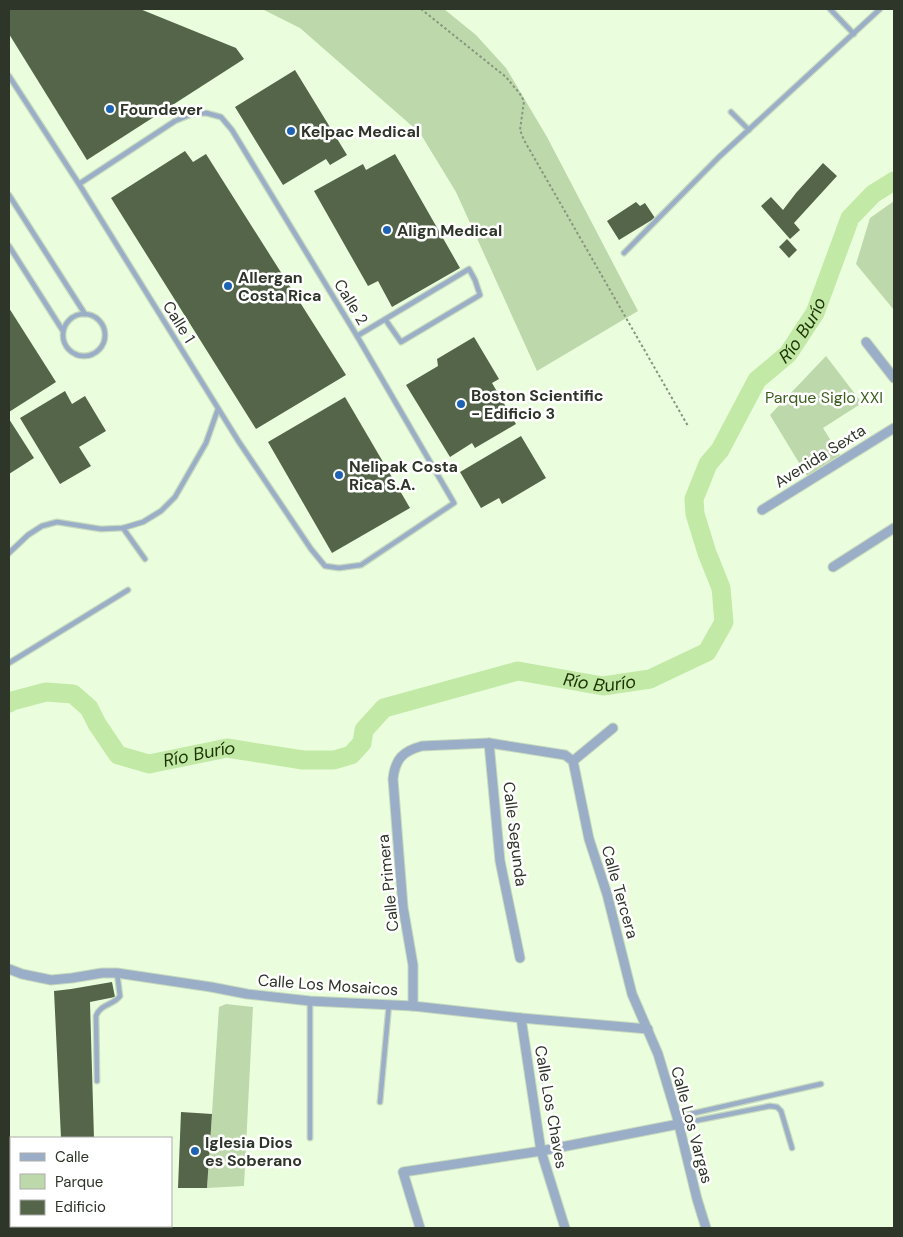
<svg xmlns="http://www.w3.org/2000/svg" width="903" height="1237" viewBox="0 0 903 1237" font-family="'DM Sans',sans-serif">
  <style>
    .green { fill: #bdd8aa }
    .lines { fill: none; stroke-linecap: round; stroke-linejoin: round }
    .river { stroke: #c2e9a6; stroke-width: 19 }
    .building { fill: #546549 }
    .service-casing { stroke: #c8dabd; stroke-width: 7 }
    .minor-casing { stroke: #c8dabd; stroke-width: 11 }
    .path { stroke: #88957f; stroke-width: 2; stroke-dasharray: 2.5 2.5; stroke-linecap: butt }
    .service { stroke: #9aaec8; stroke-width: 4.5 }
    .minor { stroke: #9aaec8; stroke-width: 9 }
    .poi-dot { fill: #1e63b3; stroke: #fff; stroke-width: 2 }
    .labels { text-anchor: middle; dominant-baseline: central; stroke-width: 5; stroke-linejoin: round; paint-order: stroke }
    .poi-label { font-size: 16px; font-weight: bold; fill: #2e3529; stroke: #fff; text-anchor: start }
    .street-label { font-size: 16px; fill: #2e3529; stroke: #fff }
    .park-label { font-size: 16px; fill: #3c5e1c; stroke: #fff }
    .water-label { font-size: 18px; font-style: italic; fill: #1c3404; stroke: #fff }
  </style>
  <rect width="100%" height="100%" fill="#eafedd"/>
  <g class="green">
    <path d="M262 9H444L476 35 506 68 547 137 638 311 537 371 456 192 420 133 300 28Z"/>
    <path d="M894 201V310L856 264 870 218Z"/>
    <path d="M826 356 862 403 823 428 840 455 807 476 770 415Z"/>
    <path d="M226 1004 253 1007 244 1186 207 1188 219 1007Z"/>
  </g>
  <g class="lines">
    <path class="river" id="s1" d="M9 703 12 701 46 692 73 694 89 708 97 724 118 755 149 764 227 748 303 760H334L351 755 362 743 364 730 384 708 518 671 603 686 650 679 707 652 724 622 721 588 707 553 695 514 694 499 708 464 720 450 757 380 788 354 815 313 850 218 873 194 894 181"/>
  </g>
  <g class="building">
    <path d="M9 9H140L236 48 244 59 87 160 9 34Z"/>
    <path d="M295 70 347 155 330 165 326 159 283 185 235 107Z"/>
    <path d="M185 151 193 162 206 154 346 375 256 429 111 198Z"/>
    <path d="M395 154 460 268 392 307 378 281 368 286 314 191 363 164 366 170Z"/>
    <path d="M823 163 837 176 794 223 800 230 790 239 761 206 771 197 783 210 796 193Z"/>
    <path d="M636 202 640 206 645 203 655 218 619 240 607 221Z"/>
    <path d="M787 239 797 250 789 258 779 247Z"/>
    <path d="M9 308 56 382 9 412Z"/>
    <path d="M474 337 499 379 492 383 516 424 475 448 472 443 450 457 406 385 438 366 437 359Z"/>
    <path d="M65 391 72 404 85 396 106 431 79 447 91 466 60 484 20 418Z"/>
    <path d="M345 397 410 508 332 553 268 442Z"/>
    <path d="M9 419 34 458 9 474Z"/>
    <path d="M521 436 546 478 502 504 499 498 481 508 460 472Z"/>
    <path d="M112 982 115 997 90 1002 94 1138H61L54 991 71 989Z"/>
    <path d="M181 1112 212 1114 207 1188H178Z"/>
  </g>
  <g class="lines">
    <defs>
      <g id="service">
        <path d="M830 9 854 34"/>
        <path d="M9 76 79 184 239 442 311 549 325 566 339 568 361 565 454 503 357 336 232 130 221 117 206 113 192 114 175 121 79 184"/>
        <path d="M731 112 749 130"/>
        <path d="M9 195 85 314"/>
        <path d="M9 246 63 331"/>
        <path d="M624 253 719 157 880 9"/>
        <circle cx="84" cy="335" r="21"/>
        <path d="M357 336 469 269 475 280 480 295 401 342 385 319"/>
        <path d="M123 528 145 559"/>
        <path d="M9 553 28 535 42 526 57 522 101 529 123 528 143 522 161 511 175 497 206 443 218 409"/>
        <path d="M9 663 128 590"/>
        <path d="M97 1081 96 1016C100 1004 114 1005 120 996L117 973"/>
        <path d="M380 1102 389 1004"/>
        <path d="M677 1117 821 1084"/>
        <path d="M679 1124 770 1106 777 1107 781 1111 792 1148"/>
        <path d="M310 1138V1001"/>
      </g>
      <g id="minor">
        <path d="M866 342 894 378"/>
        <path d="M762 510 894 428"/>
        <path d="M833 567 894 528"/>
        <path d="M489 743 500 861 520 958"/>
        <path d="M573 761 589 839 607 894 632 994 658 1054 677 1117 697 1199 706 1228"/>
        <path d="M573 761 613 728"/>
        <path d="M9 969 22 974 51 980 72 978 102 973H117L211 987 247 994 310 1001 413 1006 521 1018 648 1029"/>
        <path d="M413 1006V965L403 907 393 779C395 759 403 751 422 746L489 743 565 755 573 761"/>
        <path d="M521 1018 541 1151 565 1228"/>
        <path d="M9 1219V1228"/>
        <path d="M75 1226 76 1228"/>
        <path d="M420 1228 403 1172 541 1151 679 1124"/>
      </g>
    </defs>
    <use href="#service" class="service-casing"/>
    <use href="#minor" class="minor-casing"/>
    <path class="path" d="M421 9 506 77 520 94 524 101 520 130 524 140 688 426"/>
    <use href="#service" class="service"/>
    <use href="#minor" class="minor"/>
  </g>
  <g class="poi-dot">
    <circle cx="110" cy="109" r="5"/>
    <circle cx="291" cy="131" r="5"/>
    <circle cx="387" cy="230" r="5"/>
    <circle cx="228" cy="286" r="5"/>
    <circle cx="461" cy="404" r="5"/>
    <circle cx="339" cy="475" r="5"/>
    <circle cx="195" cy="1151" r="5"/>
  </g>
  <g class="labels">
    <g class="poi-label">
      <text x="120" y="109">Foundever</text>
      <text x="301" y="131">Kelpac Medical</text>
      <text x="397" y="230">Align Medical</text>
      <text x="238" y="277">Allergan<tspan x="238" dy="18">Costa Rica</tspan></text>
      <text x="471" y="395">Boston Scientific<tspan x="471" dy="18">- Edificio 3</tspan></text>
      <text x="349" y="466">Nelipak Costa<tspan x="349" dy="18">Rica S.A.</tspan></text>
      <text x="205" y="1142">Iglesia Dios<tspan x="205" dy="18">es Soberano</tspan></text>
    </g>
    <g class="street-label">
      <text transform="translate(351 302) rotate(59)">Calle 2</text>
      <text transform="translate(179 322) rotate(58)">Calle 1</text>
      <text transform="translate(820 456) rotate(-32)">Avenida Sexta</text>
      <text transform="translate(515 834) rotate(83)">Calle Segunda</text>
      <text transform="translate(388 883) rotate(-96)">Calle Primera</text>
      <text transform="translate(620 892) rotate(74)">Calle Tercera</text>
      <text transform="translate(328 985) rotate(4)">Calle Los Mosaicos</text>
      <text transform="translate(551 1107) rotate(80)">Calle Los Chaves</text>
      <text transform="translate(692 1125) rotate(75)">Calle Los Vargas</text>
    </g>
    <g class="park-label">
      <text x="824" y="397">Parque Siglo XXI</text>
    </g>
    <g class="water-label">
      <text stroke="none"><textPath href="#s1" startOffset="1141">Río Burío</textPath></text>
      <text stroke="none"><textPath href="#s1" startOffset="661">Río Burío</textPath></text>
      <text stroke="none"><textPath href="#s1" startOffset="226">Río Burío</textPath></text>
    </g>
  </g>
  <rect width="903" height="1237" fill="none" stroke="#2e3529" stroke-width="20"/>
  <rect x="10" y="1137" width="162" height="90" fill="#ffffff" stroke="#abaea9"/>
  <rect x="20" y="1153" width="25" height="8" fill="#9aaec8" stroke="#abaea9"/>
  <text x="55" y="1162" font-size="15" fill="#2e3529">Calle</text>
  <rect x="20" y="1174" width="25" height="15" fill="#bdd8aa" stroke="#abaea9"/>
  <text x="55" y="1187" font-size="15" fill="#2e3529">Parque</text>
  <rect x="20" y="1200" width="25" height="15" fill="#546549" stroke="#abaea9"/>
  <text x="55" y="1212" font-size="15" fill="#2e3529">Edificio</text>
</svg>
